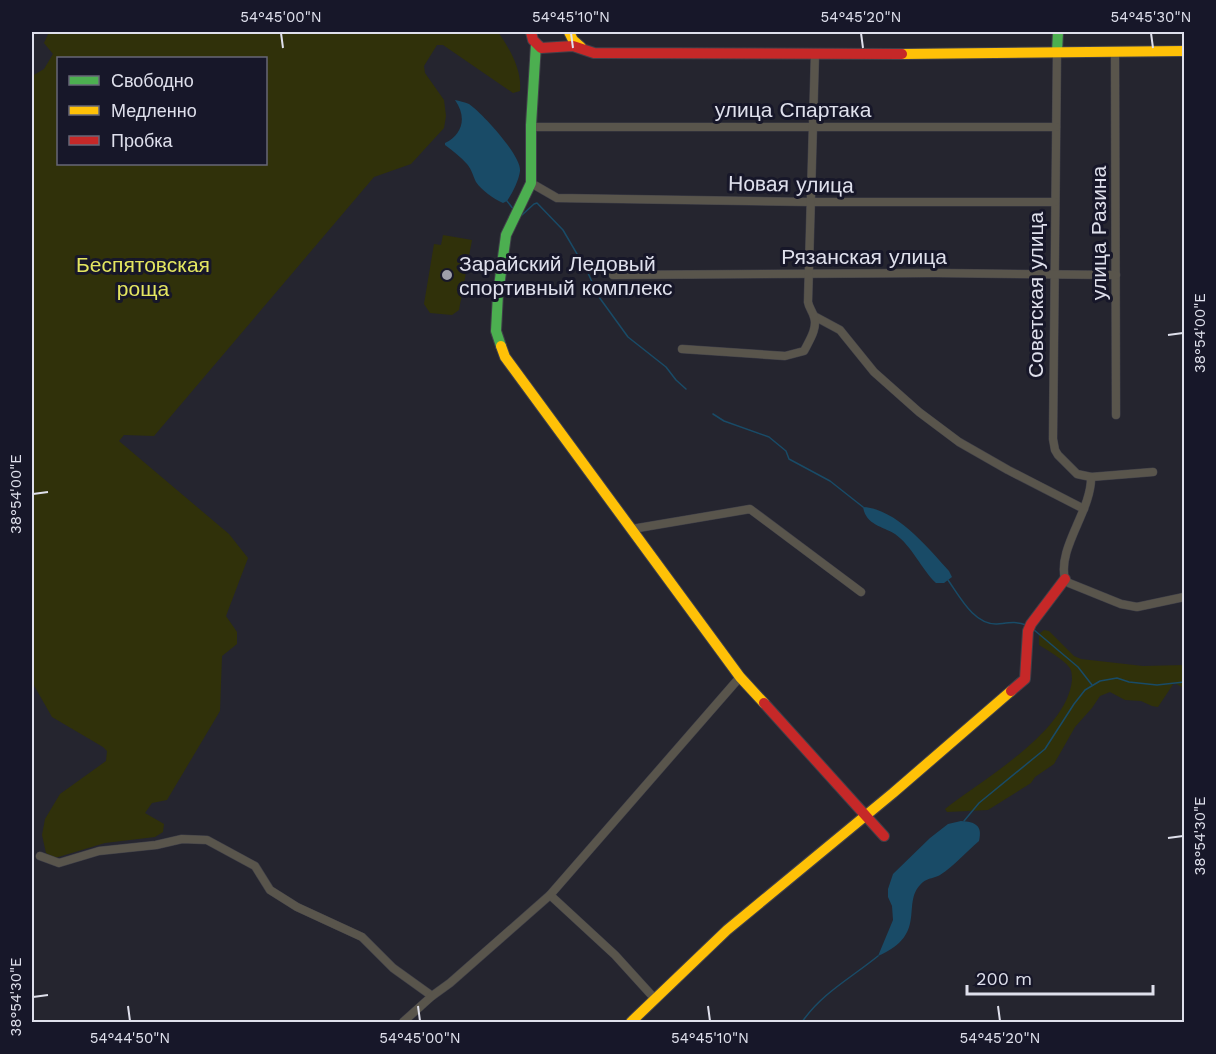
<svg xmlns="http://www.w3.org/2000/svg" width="1216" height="1054" viewBox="0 0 1216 1054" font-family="'Work Sans',sans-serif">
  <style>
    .green { fill: #30310a; fill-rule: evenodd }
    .water { fill: #194b67 }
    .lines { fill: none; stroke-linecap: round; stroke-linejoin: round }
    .stream { stroke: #194b67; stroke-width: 1.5 }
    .street-casing { stroke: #404049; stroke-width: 9 }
    .fast-casing { stroke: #404049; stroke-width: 12 }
    .slow-casing { stroke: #404049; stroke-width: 12 }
    .jam-casing { stroke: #404049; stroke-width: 12 }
    .street { stroke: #59554c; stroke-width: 8 }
    .fast { stroke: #4caf50; stroke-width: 10 }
    .slow { stroke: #ffc107; stroke-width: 10 }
    .jam { stroke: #c62828; stroke-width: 10 }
    .ticks { fill: none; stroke: #dfe0ec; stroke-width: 2 }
    .poi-dot { fill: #9e9faa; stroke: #171729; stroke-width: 2 }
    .labels { text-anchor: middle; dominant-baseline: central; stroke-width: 6; stroke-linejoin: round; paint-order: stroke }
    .street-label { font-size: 21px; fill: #dfe0ec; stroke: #171729 }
    .poi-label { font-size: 21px; fill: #dfe0ec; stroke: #171729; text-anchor: start }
    .park-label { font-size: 21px; fill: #e4e660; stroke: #171729 }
    .neatline { fill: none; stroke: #dfe0ec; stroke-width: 2 }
    .ticks-label { font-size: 15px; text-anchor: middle; fill: #dfe0ec }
  </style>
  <rect width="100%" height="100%" fill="#25252f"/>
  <g class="green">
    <path d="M49 32H498C510 49 522 70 520 91L513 93 443 45H437L424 66 425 73 444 100 446 116 444 128 411 164 374 177 154 436 124 435 119 441 229 534 248 558 226 616 237 632V644L222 656 220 711 167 800 152 803 145 813 164 824 163 832 155 837 105 843 55 858 46 853 42 835 45 819 60 794 106 761 107 751 103 747 52 717 32 682V76L44 69 53 54 44 43ZM58 58H266V164H58Z"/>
    <path d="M443 235 472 240 459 310 452 315 430 313 424 304 434 244 441 245Z"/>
    <path d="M1044 630 1049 631 1074 656 1081 659 1143 666 1184 665V688L1174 683 1158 707 1152 706 1141 701 1125 700 1110 692 1100 696 1092 708 1075 727 1054 764 1035 777 1031 783 988 810 947 812 945 809C983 779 1067 732 1072 680 1072 676 1072 670 1069 667 1064 660 1047 650 1039 645V634Z"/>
  </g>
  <g class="water">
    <path d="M455 100C459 101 465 102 469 104 481 112 522 156 520 171 519 180 512 194 507 201L503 203C494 199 481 190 476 182 473 176 472 170 467 164 461 157 453 151 445 145V143C463 134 467 117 455 100Z"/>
    <path d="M863 507C897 509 928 548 949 571L952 577 944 583H936C922 570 912 546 895 534 882 526 866 525 863 507Z"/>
    <path d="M961 821C975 822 983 825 979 841 966 852 954 866 940 875 935 878 928 878 923 882 899 902 930 934 878 956L893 920 892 906 888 897V889L893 874 930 838 948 824Z"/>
  </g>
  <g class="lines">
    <g class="stream">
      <path d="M507 201 514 210"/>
      <path d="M522 215 534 204 537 203 563 230 587 271 599 297 628 337 666 367 676 380 686 389"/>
      <path d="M713 414 724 421 769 437 786 451 789 459 830 481 863 507"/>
      <path d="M948 580C960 597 974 625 997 624 1008 623 1016 621 1026 625"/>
      <path d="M1033 629 1078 667 1092 685"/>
      <path d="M964 821 979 803 1045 749 1074 704 1085 690 1100 681 1117 678 1129 682 1157 685 1184 682"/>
      <path d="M802 1022C822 993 851 978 878 956"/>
    </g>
    <defs>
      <g id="street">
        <path d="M1115 51 1116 415"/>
        <path d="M1057 52 1053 439 1055 450 1058 455 1077 474 1091 477 1153 472"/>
        <path d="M531 127H1056"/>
        <path d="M531 183 557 198 811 202H1055"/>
        <path d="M613 275 935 273 1116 275"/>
        <path d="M814 316 840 330 874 372 919 412 959 442 1008 470 1084 509"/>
        <path d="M682 349 785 356 804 351C809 341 818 328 814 317 813 312 809 308 808 302L815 53"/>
        <path d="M1091 477C1092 510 1057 548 1065 579L1069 583 1121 604 1137 607 1184 597"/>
        <path d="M632 529 750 509 861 592"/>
        <path d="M40 856 59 863 99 851 156 845 182 839 207 840 255 866 270 890 297 907 362 937 393 968 432 996"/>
        <path d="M550 895 615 955 655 999"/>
        <path d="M403 1022 432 996 450 983 550 895 740 677"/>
      </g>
      <g id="fast">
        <path d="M1057 52 1058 32"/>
        <path d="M501 346 496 331 498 294 506 235 531 183V125L536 44"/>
      </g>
      <g id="slow">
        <path d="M569 32 573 40 581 47"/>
        <path d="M902 54 1184 51"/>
        <path d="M501 346 505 357 740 677 764 703"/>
        <path d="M631 1022 727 930 893 793 1011 691"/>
      </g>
      <g id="jam">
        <path d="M531 32 533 40 541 48 573 46 594 53 902 54"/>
        <path d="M1011 691 1025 679 1028 631 1031 624 1065 579"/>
        <path d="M764 703 884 836"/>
      </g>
    </defs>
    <use href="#street" class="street-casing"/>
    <use href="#fast" class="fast-casing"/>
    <use href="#slow" class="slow-casing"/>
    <use href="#jam" class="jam-casing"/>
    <use href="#street" class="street"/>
    <use href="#fast" class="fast"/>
    <use href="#slow" class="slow"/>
    <use href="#jam" class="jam"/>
  </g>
  <path class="ticks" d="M281 33 283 48M571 33 573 48M861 33 863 48M1151 33 1153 48M1168 335 1183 333M33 494 48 492M1168 838 1183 836M33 997 48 995M128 1006 130 1021M418 1006 420 1021M708 1006 710 1021M998 1006 1000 1021"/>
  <circle class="poi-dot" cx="447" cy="275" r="6"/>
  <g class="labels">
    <g class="street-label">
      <text x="793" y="109">улица Спартака</text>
      <text transform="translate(791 184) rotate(1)">Новая улица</text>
      <text transform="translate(1098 233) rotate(-90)">улица Разина</text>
      <text x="864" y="256">Рязанская улица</text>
      <text transform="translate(1035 295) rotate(-90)">Советская улица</text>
    </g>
    <g class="poi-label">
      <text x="459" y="263">Зарайский Ледовый<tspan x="459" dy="24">спортивный комплекс</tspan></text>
    </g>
    <g class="park-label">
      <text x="143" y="264">Беспятовская<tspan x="143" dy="24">роща</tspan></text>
    </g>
  </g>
  <rect width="1216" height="1054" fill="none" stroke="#171729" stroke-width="66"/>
  <rect x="57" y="57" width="210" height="108" fill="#171729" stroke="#676777" stroke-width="1.5"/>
  <rect x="69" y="76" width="30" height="9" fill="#4caf50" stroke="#676777" stroke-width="1.5"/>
  <text x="111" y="87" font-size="18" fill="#dfe0ec">Свободно</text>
  <rect x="69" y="106" width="30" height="9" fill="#ffc107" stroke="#676777" stroke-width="1.5"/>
  <text x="111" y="117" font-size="18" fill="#dfe0ec">Медленно</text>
  <rect x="69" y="136" width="30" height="9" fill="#c62828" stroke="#676777" stroke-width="1.5"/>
  <text x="111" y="147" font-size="18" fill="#dfe0ec">Пробка</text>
  <path d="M967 985v9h186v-9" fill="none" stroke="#dfe0ec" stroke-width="3"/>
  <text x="976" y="985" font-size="18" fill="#dfe0ec" stroke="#171729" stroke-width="4.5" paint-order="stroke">200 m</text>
  <rect x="33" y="33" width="1150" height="988" class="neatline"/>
  <g class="ticks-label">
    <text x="281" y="22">54°45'00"N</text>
    <text x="571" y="22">54°45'10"N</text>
    <text x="861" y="22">54°45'20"N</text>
    <text x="1151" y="22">54°45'30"N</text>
    <text transform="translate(1200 333) rotate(-90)" y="5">38°54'00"E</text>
    <text transform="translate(16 494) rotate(-90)" y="5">38°54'00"E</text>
    <text transform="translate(1200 836) rotate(-90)" y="5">38°54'30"E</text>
    <text transform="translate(16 997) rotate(-90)" y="5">38°54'30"E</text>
    <text x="130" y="1043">54°44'50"N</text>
    <text x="420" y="1043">54°45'00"N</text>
    <text x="710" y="1043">54°45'10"N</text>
    <text x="1000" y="1043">54°45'20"N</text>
  </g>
</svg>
